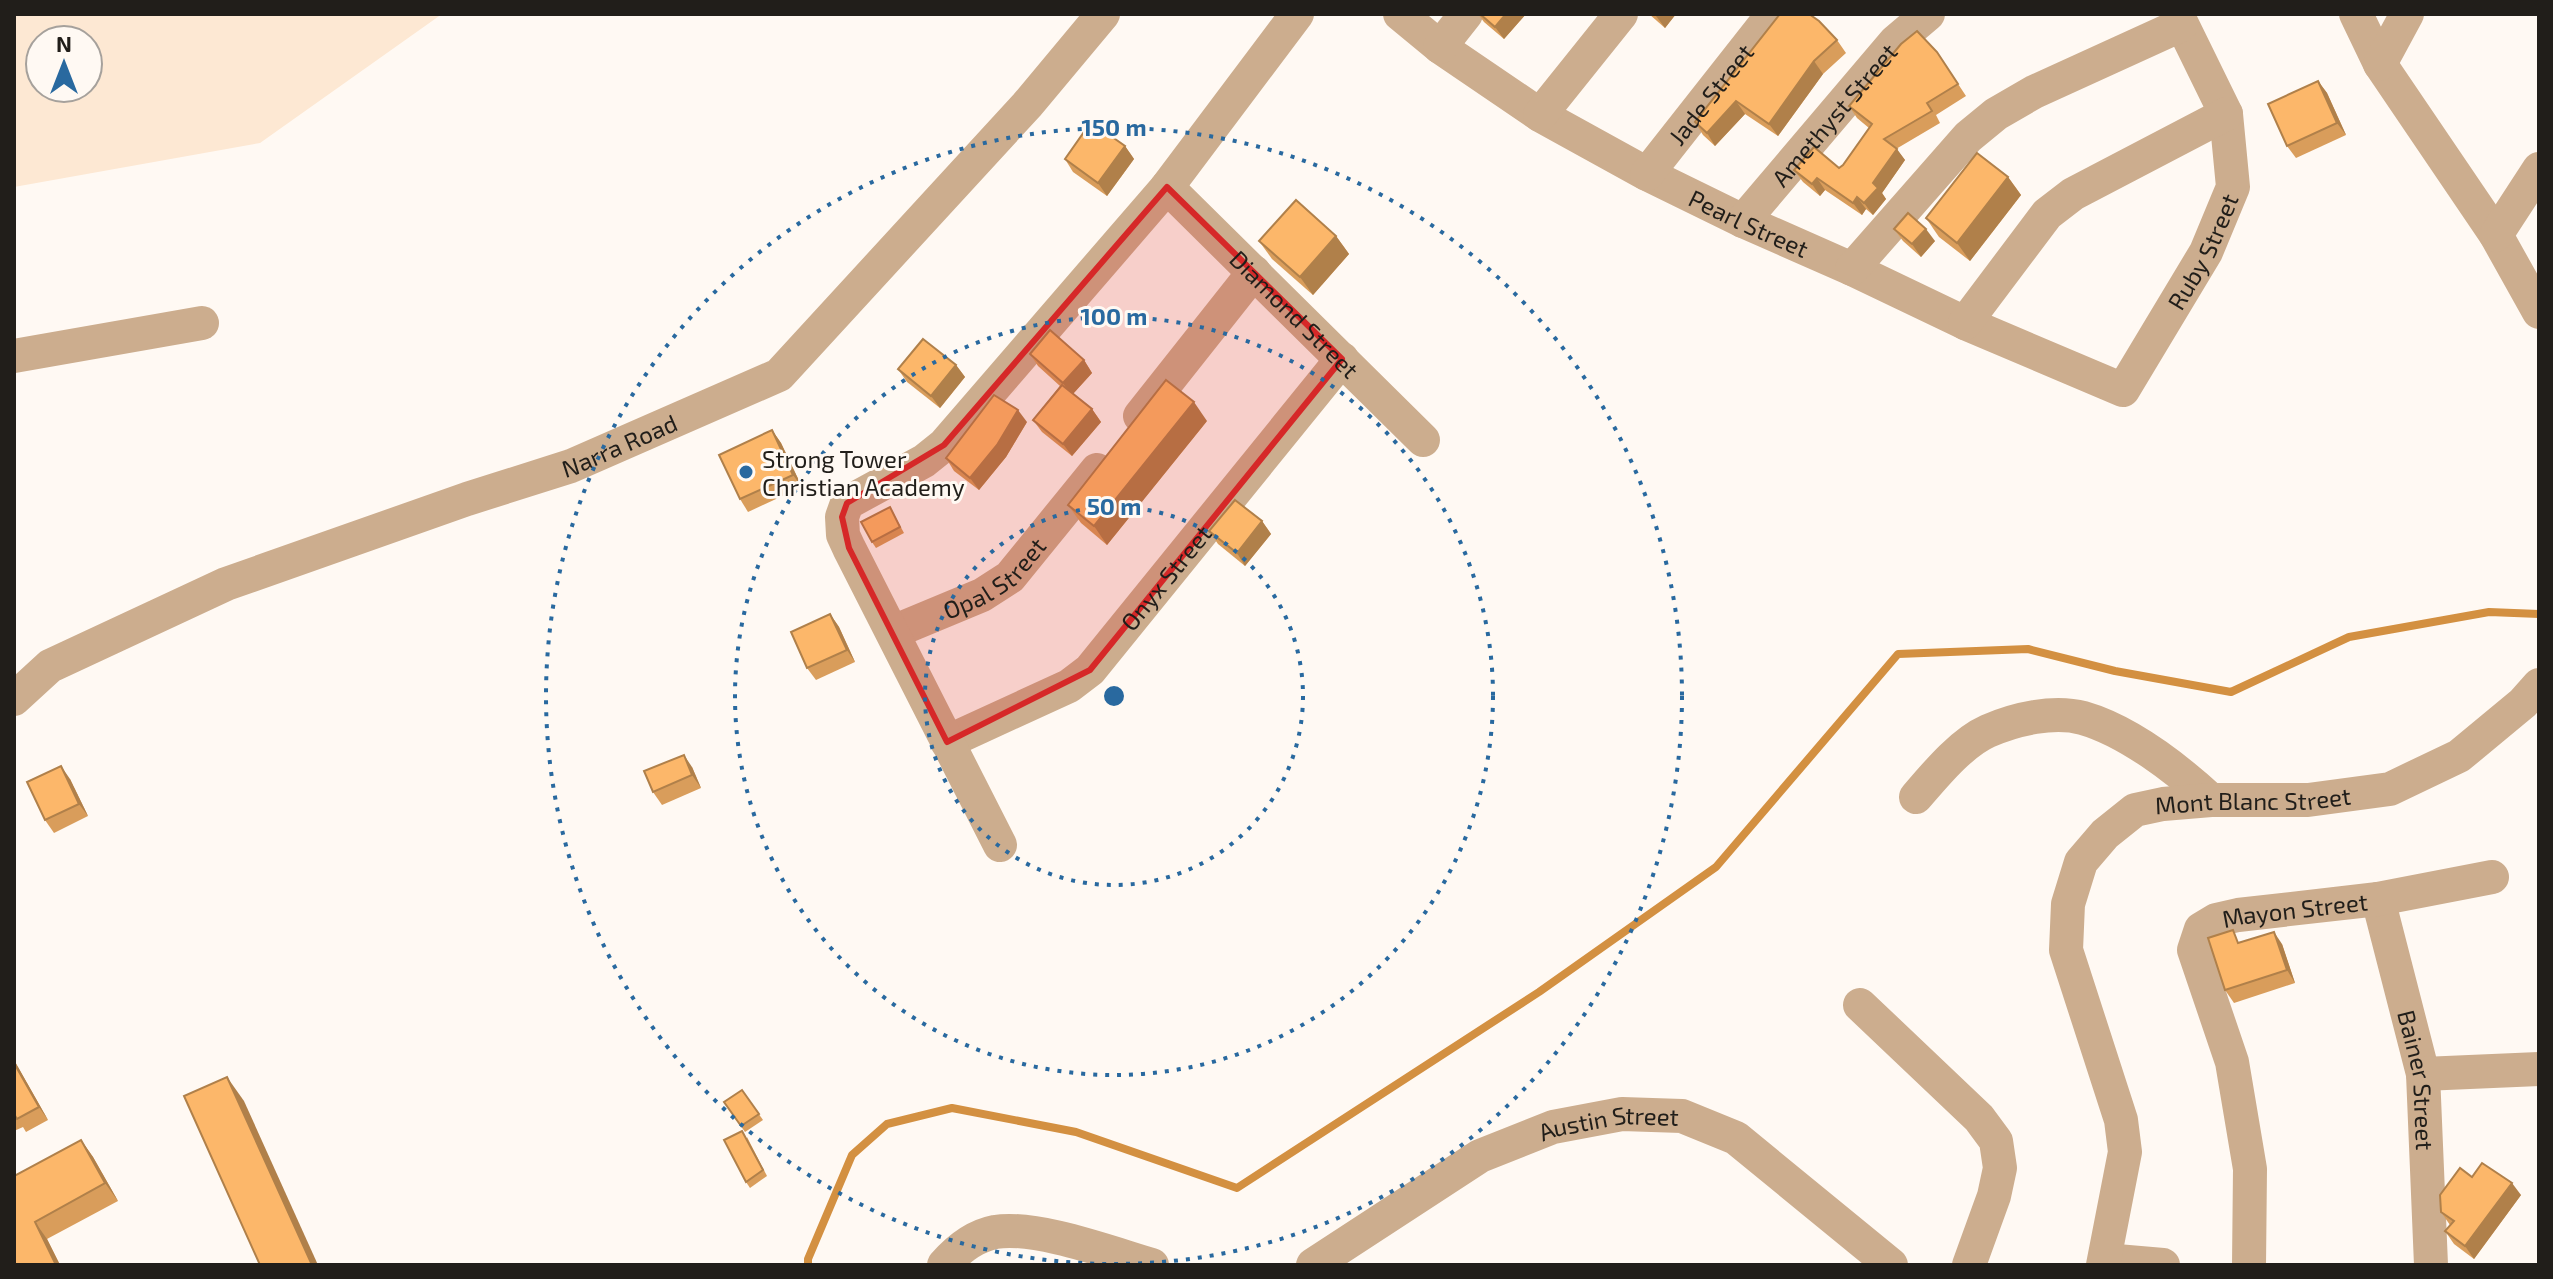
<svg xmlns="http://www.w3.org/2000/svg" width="2553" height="1279" viewBox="0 0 2553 1279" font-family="'Exo 2',sans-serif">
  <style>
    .green { fill: #fde8d3; fill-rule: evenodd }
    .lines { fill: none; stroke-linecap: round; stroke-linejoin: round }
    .stream { stroke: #d39041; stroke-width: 8 }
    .minor { stroke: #ccad8e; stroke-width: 34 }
    .wall { fill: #d99d5b }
    .shaded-wall { fill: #b0804a }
    .building { fill: #fcb76a; stroke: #b0804a; stroke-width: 2 }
    .marked { fill: #d62828; fill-opacity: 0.2; stroke: #d62828; stroke-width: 6; stroke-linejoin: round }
    .ring { fill: none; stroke: #29699f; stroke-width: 4; stroke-dasharray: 4 8 }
    .poi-dot { fill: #29699f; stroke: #fff9f3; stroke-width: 3 }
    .labels { text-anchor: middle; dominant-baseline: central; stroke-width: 6; stroke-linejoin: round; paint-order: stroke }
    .street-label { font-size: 24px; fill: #211e1a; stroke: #fff9f3 }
    .poi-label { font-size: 24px; fill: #211e1a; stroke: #fff9f3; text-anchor: start }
    .centre { fill: #29699f; stroke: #fff9f3; stroke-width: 4 }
    .ring-label { font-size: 24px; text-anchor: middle; font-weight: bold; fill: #29699f; stroke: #fff9f3; stroke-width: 6; stroke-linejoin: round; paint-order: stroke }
  </style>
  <rect width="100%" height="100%" fill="#fff9f3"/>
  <path class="green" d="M14 14H442L260 143 14 187ZM40 40H88V88H40Z"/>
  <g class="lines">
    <path class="stream" d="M808 1265V1259L852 1155 887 1124 952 1108 1076 1132 1237 1188 1539 992 1716 867 1898 654 2028 649 2115 671 2231 692 2349 637 2489 612 2539 614"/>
    <g class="minor">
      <path id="s1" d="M1400 14 1440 47 1540 115 1647 174 1743 221 1852 269 1965 323 2123 390 2206 252 2233 187 2226 114 2177 14"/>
      <path d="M2356 14 2380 64 2496 235 2539 312"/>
      <path d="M1440 47 1466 14"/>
      <path d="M2380 64 2407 14"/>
      <path d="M1540 115 1621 14"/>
      <path id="s2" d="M1647 174 1773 14"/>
      <path id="s3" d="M1167 187 1423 440"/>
      <path id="s4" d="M1743 221 1895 42 1928 14"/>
      <path d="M2496 235 2539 169"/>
      <path d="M1852 269 1968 137 1996 114 2034 92 2181 25"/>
      <path d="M1965 323 2047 214 2073 194 2226 114"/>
      <path d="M14 356 202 323"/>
      <path d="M1140 416 1254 272"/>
      <path id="s5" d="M893 632 982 595 1010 577 1097 470"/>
      <path id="s6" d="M14 699 50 666 226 584 467 499 571 466 779 375 1027 105 1103 14"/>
      <path id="s7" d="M947 742 1069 686 1090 670 1342 359"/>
      <path d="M1916 797C1935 775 1961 743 1988 731 2015 719 2054 710 2083 718 2128 731 2177 769 2211 800"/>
      <path d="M1000 845 849 548 843 535 842 517 847 503 924 461 944 445 1167 187 1297 14"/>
      <path id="s8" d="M2378 899 2423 1074 2431 1265"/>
      <path d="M1860 1005 1979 1118 1996 1141 2000 1168 1994 1196 1969 1265"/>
      <path d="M2423 1074 2539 1069"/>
      <path d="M2105 1260 2163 1265"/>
      <path d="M944 1265C957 1250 975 1236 995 1232 1036 1225 1111 1253 1152 1265"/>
      <path id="s9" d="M1313 1265 1480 1156 1553 1127 1622 1114 1682 1116 1736 1138 1891 1265"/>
      <path id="s10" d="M2103 1265 2125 1152 2121 1120 2066 950 2068 904 2081 862 2105 834 2135 810 2163 804 2211 800H2308L2390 789 2459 756 2523 703 2539 685"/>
      <path id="s11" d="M2249 1265 2250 1169 2232 1062 2194 950 2201 929 2216 920 2238 915 2378 899 2492 877"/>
    </g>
  </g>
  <g class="wall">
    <path d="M1478 14H1526L1504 39 1484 22Z"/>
    <path d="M1649 14H1676L1665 28Z"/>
    <path d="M1837 40 1846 53 1823 74 1778 136 1745 114 1715 146 1703 135 1695 122Z"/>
    <path d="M1937 52 1966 96 1936 115 1940 123 1896 149 1905 160 1882 193 1886 199 1873 215 1866 209 1862 215 1825 190 1820 196 1803 182 1794 170 1839 168 1843 165 1869 128 1857 118 1849 106Z"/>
    <path d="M2318 81 2327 93 2346 135 2296 158 2287 146Z"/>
    <path d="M1125 146 1134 159 1107 196 1073 172 1065 159Z"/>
    <path d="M2008 177 2021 195 1970 261 1939 237 1926 218Z"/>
    <path d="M1894 229 1935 241 1921 257 1903 241Z"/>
    <path d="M1336 236 1349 254 1313 295 1272 259 1259 241Z"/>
    <path d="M1030 354 1084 360 1092 373 1073 394 1092 409 1101 422 1072 456 1042 432 1033 420 1060 386 1038 366Z"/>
    <path d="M956 365 965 377 940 408 907 382 898 369Z"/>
    <path d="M1207 421 1107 545 1081 523 1068 505Z"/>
    <path d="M1027 422 1006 457 979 490 954 471 946 458Z"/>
    <path d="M772 430 781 443 802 487 748 512 740 499Z"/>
    <path d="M890 507 904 533 876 548 872 542Z"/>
    <path d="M1262 521 1271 534 1245 566 1218 544 1209 531Z"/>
    <path d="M830 614 839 627 855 662 816 680 807 668Z"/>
    <path d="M692 767 701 788 662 805 653 792Z"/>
    <path d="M70 779 88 816 54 833 45 820Z"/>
    <path d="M2242 942 2282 944 2295 983 2234 1003 2225 990Z"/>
    <path d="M14 1060 48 1120 26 1132 23 1127 14 1131Z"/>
    <path d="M742 1090 763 1120 745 1132 724 1102Z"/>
    <path d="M747 1137 767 1176 750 1188 746 1182Z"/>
    <path d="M81 1140 93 1157 118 1201 47 1239 60 1265H14V1176Z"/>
    <path d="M2472 1177 2521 1195 2474 1259 2454 1244 2445 1231 2450 1225 2441 1212Z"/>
  </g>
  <g class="shaded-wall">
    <path d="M1506 14H1526L1504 39 1495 27Z"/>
    <path d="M1658 14H1676L1665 28 1656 16Z"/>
    <path d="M1814 61 1823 74 1778 136 1769 124Z"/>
    <path d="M2318 81 2327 93 2346 135 2337 123Z"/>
    <path d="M1736 101 1745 114 1715 146 1707 133Z"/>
    <path d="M1125 146 1134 159 1107 196 1098 183Z"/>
    <path d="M1897 149 1905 160 1882 193 1886 199 1873 215 1864 203 1873 183Z"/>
    <path d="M2008 177 2021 195 1970 261 1957 243Z"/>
    <path d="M1817 178 1825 190 1820 196 1812 184Z"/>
    <path d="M1857 197 1866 209 1862 215 1853 203Z"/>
    <path d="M1926 229 1935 241 1921 257 1912 244Z"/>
    <path d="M1336 236 1349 254 1313 295 1300 277Z"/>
    <path d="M1084 360 1092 373 1071 396 1063 383Z"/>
    <path d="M956 365 965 377 940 408 931 396Z"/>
    <path d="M1194 402 1207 421 1107 545 1094 526Z"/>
    <path d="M1092 409 1101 422 1072 456 1063 444Z"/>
    <path d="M1018 410 1027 422 1006 457 979 490 970 478Z"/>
    <path d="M772 430 781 443 802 487 793 475Z"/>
    <path d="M1262 521 1271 534 1245 566 1237 553Z"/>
    <path d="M830 614 839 627 855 662 847 650Z"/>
    <path d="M684 755 692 767 701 788 692 775Z"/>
    <path d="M61 766 70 779 88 816 79 804Z"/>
    <path d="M2274 932 2282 944 2295 983 2287 970Z"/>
    <path d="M14 1060 48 1120 39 1107 14 1063Z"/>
    <path d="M227 1077 244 1101 318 1265H312Z"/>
    <path d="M81 1140 93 1157 118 1201 105 1183Z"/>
    <path d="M2512 1183 2521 1195 2474 1259 2465 1246Z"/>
    <path d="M35 1222 47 1239 60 1265H56Z"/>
  </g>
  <g class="building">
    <path d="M1480 14H1506L1495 27Z"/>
    <path d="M1780 14H1809L1819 21 1837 40 1814 61 1769 124 1736 101 1707 133 1695 122Z"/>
    <path d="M1917 31 1937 52 1958 84 1927 103 1932 111 1884 139 1897 149 1873 183 1878 188 1864 203 1857 197 1853 203 1817 178 1812 184 1794 170 1814 147 1839 168 1843 165 1872 124 1849 106 1901 44Z"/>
    <path d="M2318 81 2337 123 2287 146 2268 104Z"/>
    <path d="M1091 122 1125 146 1098 183 1065 159Z"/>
    <path d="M1977 153 2008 177 1957 243 1926 218Z"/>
    <path d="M1296 200 1336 236 1300 277 1259 241Z"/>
    <path d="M1908 213 1926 229 1912 244 1894 229Z"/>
    <path d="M1050 330 1084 360 1063 383 1030 354Z"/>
    <path d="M923 339 956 365 931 396 898 369Z"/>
    <path d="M1166 380 1194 402 1094 526 1068 505Z"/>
    <path d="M1062 385 1092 409 1063 444 1033 420Z"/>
    <path d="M994 395 1018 410 997 445 970 478 946 458Z"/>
    <path d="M772 430 793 475 740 499 719 455Z"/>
    <path d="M1235 500 1262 521 1237 553 1209 531Z"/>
    <path d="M890 507 900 527 872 542 861 522Z"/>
    <path d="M830 614 847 650 807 668 791 632Z"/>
    <path d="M684 755 692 775 653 792 644 771Z"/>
    <path d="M61 766 79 804 45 820 27 782Z"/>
    <path d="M2233 930 2238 943 2274 932 2287 970 2225 990 2208 938Z"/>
    <path d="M14 1063 39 1107 17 1119 14 1114Z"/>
    <path d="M227 1077 312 1265H260L184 1096Z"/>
    <path d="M742 1090 759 1114 741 1126 724 1102Z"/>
    <path d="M742 1131 763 1170 746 1182 724 1140Z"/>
    <path d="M81 1140 105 1183 35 1222 56 1265H14V1176Z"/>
    <path d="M2482 1163 2512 1183 2465 1246 2445 1231 2454 1221 2441 1212 2440 1195 2460 1168 2472 1177Z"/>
  </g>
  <path class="marked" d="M1167 187 1342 359 1090 670 947 742 849 548 842 517 847 503 944 445Z"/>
  <g class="ring">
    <circle cx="1114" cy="696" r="189"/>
    <circle cx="1114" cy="696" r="379"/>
    <circle cx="1114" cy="696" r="568"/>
  </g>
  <circle class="poi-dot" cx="746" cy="472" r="8"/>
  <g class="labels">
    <g class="street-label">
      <text stroke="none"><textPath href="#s2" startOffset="102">Jade Street</textPath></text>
      <text stroke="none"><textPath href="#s4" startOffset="140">Amethyst Street</textPath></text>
      <text stroke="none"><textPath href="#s1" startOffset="408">Pearl Street</textPath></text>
      <text stroke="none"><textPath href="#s1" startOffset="978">Ruby Street</textPath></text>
      <text stroke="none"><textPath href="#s3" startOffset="180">Diamond Street</textPath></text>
      <text stroke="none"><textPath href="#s6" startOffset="660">Narra Road</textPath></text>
      <text stroke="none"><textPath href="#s5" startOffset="116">Opal Street</textPath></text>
      <text stroke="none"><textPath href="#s7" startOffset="280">Onyx Street</textPath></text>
      <text stroke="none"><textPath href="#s10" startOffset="610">Mont Blanc Street</textPath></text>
      <text stroke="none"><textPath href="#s11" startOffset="442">Mayon Street</textPath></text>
      <text stroke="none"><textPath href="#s8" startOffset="186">Bainer Street</textPath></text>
      <text stroke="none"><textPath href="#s9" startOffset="334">Austin Street</textPath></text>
    </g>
    <g class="poi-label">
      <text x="762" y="458">Strong Tower<tspan x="762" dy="28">Christian Academy</tspan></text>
    </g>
  </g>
  <circle cx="1114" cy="696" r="12" class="centre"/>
  <g class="ring-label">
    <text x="1114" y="136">150 m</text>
    <text x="1114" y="325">100 m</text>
    <text x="1114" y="515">50 m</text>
  </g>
  <rect width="2553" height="1279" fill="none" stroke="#211e1a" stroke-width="32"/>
  <g transform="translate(64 64)"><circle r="38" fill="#fff9f3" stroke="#a6a19c" stroke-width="2"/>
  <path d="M0-6L14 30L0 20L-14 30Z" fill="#29699f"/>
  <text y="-12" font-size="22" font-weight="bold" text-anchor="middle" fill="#211e1a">N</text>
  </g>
</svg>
